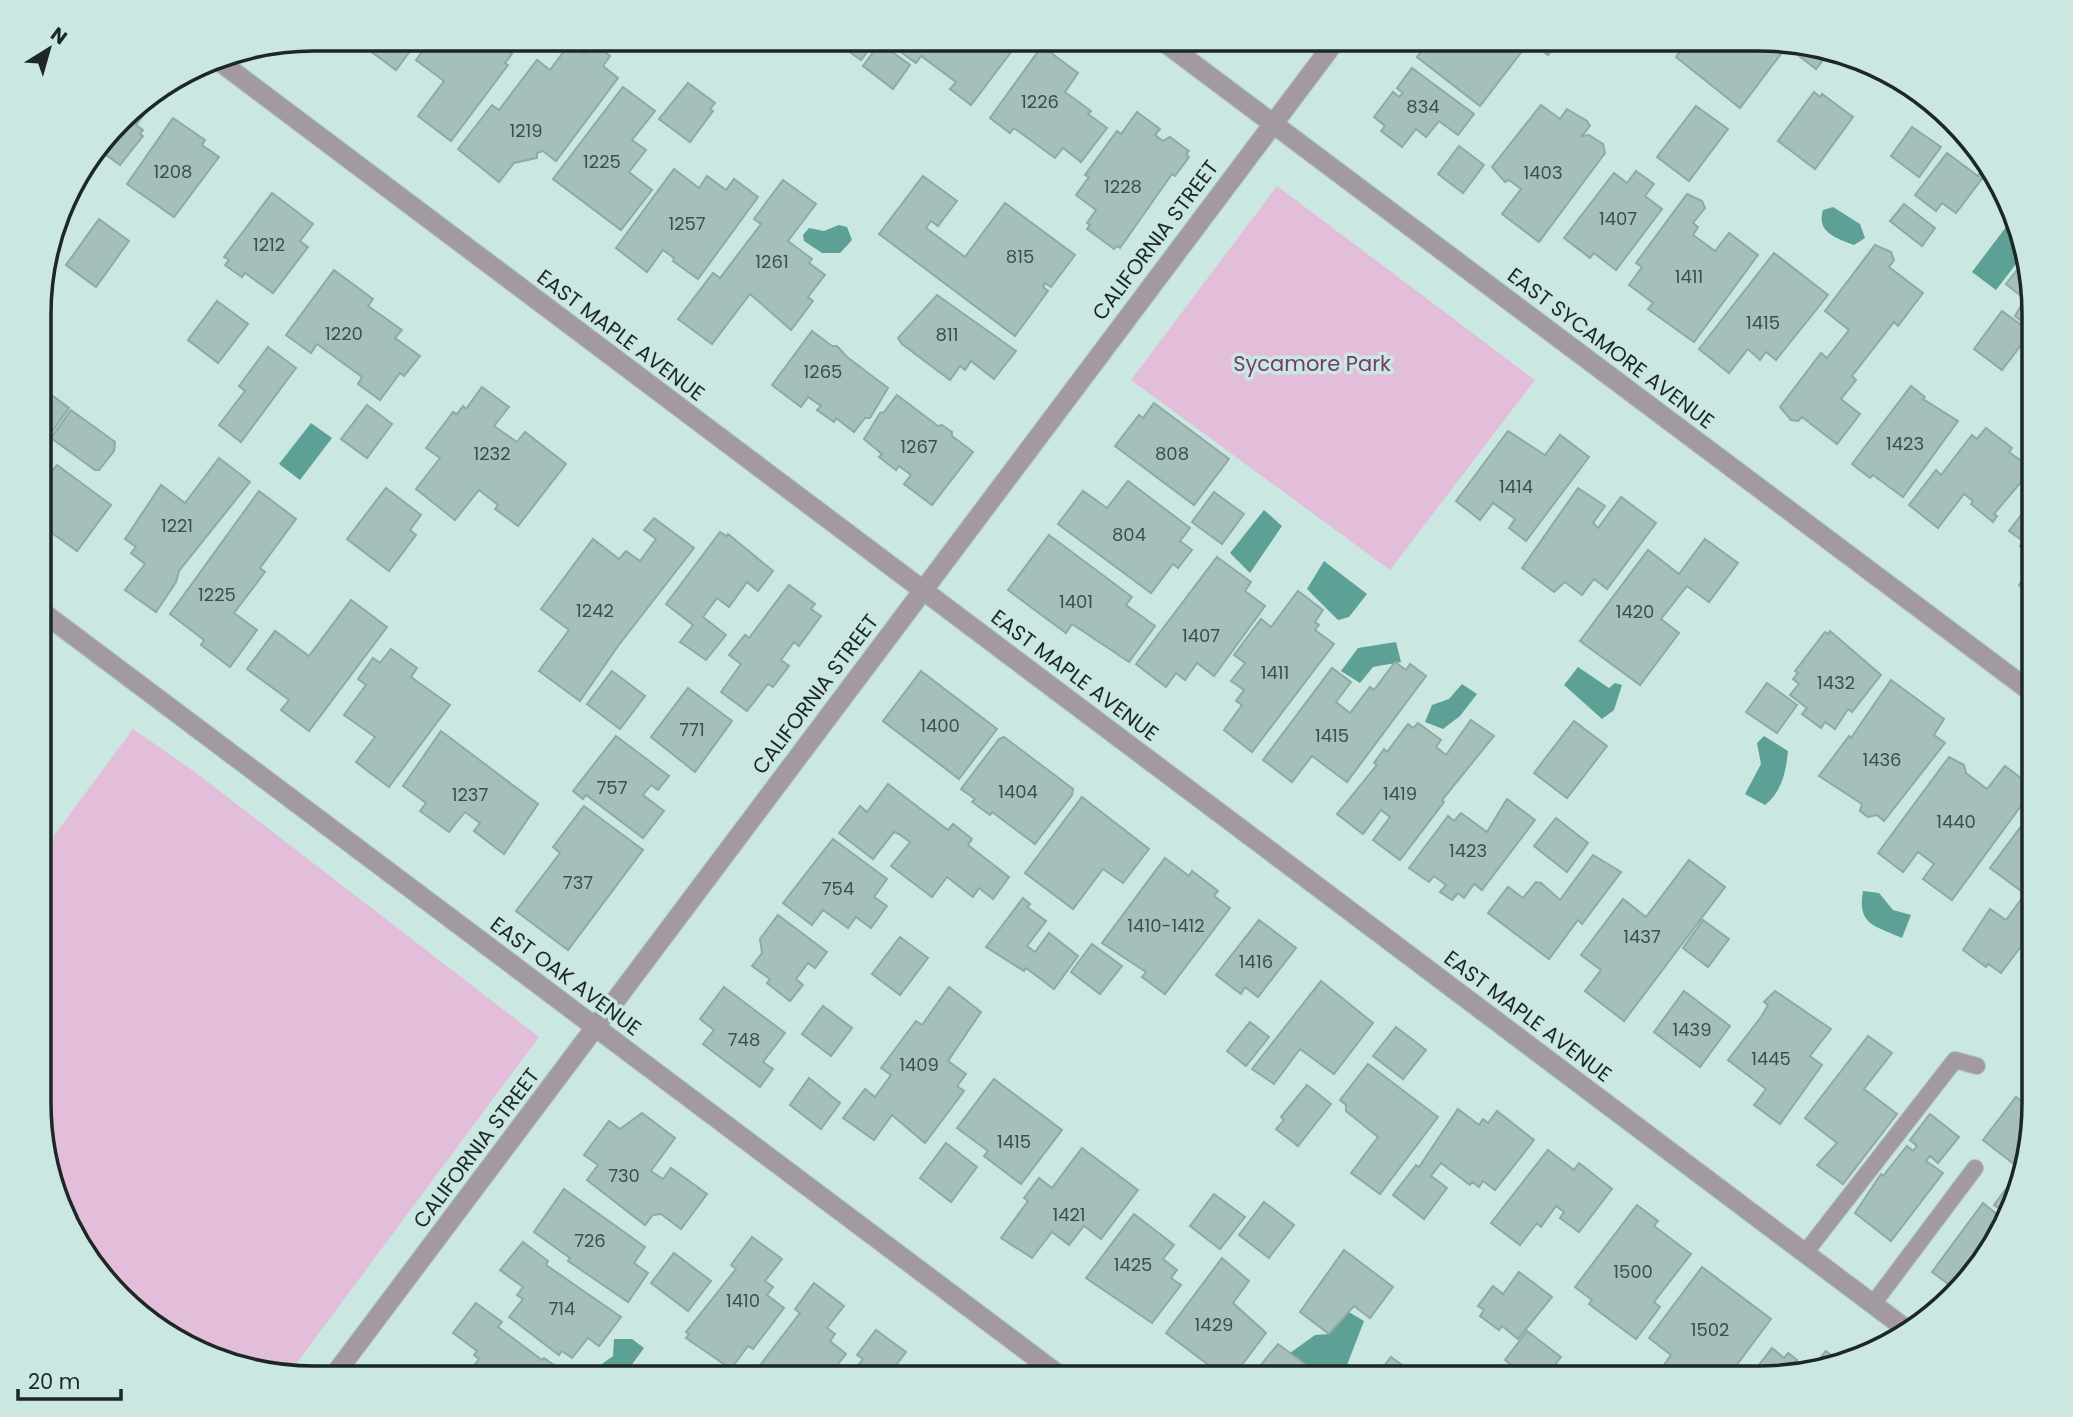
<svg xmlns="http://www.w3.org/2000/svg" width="2073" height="1417" viewBox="0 0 2073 1417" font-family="Poppins,sans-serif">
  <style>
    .green { fill: #e2beda }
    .water { fill: #5ca096 }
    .building { fill: #a5c0bb; stroke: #8faaa5; stroke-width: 2 }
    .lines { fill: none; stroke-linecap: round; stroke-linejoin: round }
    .service-casing { stroke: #acc4c0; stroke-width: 18 }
    .minor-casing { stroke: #acc4c0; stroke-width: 21 }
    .service { stroke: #a39aa1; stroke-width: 16 }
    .minor { stroke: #a39aa1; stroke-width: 19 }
    .labels { text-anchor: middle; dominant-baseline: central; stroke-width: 7; stroke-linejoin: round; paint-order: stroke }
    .number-label { font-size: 18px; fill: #3f4d4b }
    .street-label { font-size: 21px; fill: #1d2726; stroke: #cbe7e2 }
    .park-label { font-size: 21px; fill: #743c6b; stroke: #cbe7e2 }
    .rim { fill: none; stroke: #1d2726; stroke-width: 3.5 }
  </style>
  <rect width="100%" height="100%" fill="#cbe7e2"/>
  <g class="green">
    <path d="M1277 186 1535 380 1390 570 1131 380Z"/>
    <path d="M133 729 195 772 539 1037 287 1376 225 1364 147 1322 76 1241 41 1139V853Z"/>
  </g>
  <g class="water">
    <path d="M1833 207 1860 224 1865 238 1854 245C1836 238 1816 232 1823 210Z"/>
    <path d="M2009 223 2016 228 2023 255 1996 290 1972 272Z"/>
    <path d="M839 225 847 227 852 240 840 253H822L804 241 803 235 809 228 824 231Z"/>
    <path d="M311 423 332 438 300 480 279 464Z"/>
    <path d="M1264 510 1282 526 1250 573 1230 553Z"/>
    <path d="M1324 561 1367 594 1349 617 1338 620 1307 589Z"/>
    <path d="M1396 642 1401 662 1373 667 1360 683 1341 671 1358 648Z"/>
    <path d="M1578 667 1609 688 1615 683 1622 685 1614 710 1602 719 1564 685Z"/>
    <path d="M1462 684 1477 694 1460 716 1443 729 1425 722 1432 705 1449 699Z"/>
    <path d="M1764 736 1788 751C1786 772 1782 791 1765 805L1745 794 1761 764 1757 743Z"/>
    <path d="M1863 891 1879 893 1893 910 1911 915 1902 938C1874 925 1857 925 1863 891Z"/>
    <path d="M1349 1312 1364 1321 1342 1378H1337L1322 1367 1312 1370 1290 1353 1315 1335 1329 1334Z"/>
    <path d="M614 1339H632L644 1348 622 1378H599L595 1369 613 1356Z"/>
  </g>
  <g class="building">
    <path d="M341 39H419L396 70 362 45 358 51Z"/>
    <path d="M432 39H491L512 54 505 63 508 65 451 141 418 116 444 81 416 60Z"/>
    <path d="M832 39H877L861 60Z"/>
    <path d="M906 39H964L980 50 988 39H1021L971 105 950 89 956 82 921 56 916 63 898 50Z"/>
    <path d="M1431 39H1509L1523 50 1480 106 1417 57Z"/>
    <path d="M1526 39H1558L1559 40 1548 55Z"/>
    <path d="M1689 39H1713L1718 43 1742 39 1790 42 1740 108 1676 57Z"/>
    <path d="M592 42 610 56 603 66 618 78 556 161 543 151 537 153V158L514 163 499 182 458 149 492 105 499 110 537 60 550 70 570 43 584 53Z"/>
    <path d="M880 43 910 65 893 89 863 66Z"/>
    <path d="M1799 43 1848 53 1856 57 1850 65 1830 51 1816 69 1793 51Z"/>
    <path d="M1042 46 1078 73 1065 92 1091 111 1088 114 1107 128 1081 162 1063 148 1055 158 1014 128 1010 133 990 118Z"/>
    <path d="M1412 68 1474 114 1458 135 1439 121 1426 137 1416 129 1402 147 1381 131 1385 126 1374 117 1393 92 1399 97 1403 93 1397 88Z"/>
    <path d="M688 83 715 103 710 109 713 111 690 142 659 119Z"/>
    <path d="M623 87 655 111 632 140 646 150 629 172 652 190 621 230 553 179Z"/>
    <path d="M1814 92 1820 97 1822 94 1853 117 1815 169 1778 141Z"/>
    <path d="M145 99 152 104 136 125 143 130 140 134 143 136 120 165 99 150 76 180 132 107Z"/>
    <path d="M1541 105 1560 119 1567 109 1587 121 1590 126 1582 136 1589 135 1603 144 1605 153 1539 242 1502 214 1521 189 1509 180 1505 182 1492 167Z"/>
    <path d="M1696 106 1728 129 1689 181 1657 157Z"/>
    <path d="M1137 112 1160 129 1155 135 1163 141 1170 137 1189 151 1186 154 1189 157 1175 176 1172 174 1120 248 1117 246 1114 249 1087 229 1090 225 1087 223 1096 210 1076 195 1089 177 1085 175 1117 131 1121 134Z"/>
    <path d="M173 118 205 140 202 145 219 157 174 217 127 184Z"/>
    <path d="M1912 127 1941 147 1919 177 1891 156Z"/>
    <path d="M1459 146 1484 165 1463 193 1438 174Z"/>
    <path d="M1947 153 1978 176 1980 173 1984 176 1956 213 1942 203 1936 211 1915 195Z"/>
    <path d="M674 169 699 188 707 176 726 190 734 179 758 197 698 279 673 261 674 258 663 250 647 272 616 248Z"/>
    <path d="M1636 171 1654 184 1645 196 1662 209 1616 270 1594 253 1590 258 1564 238 1614 173 1627 183Z"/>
    <path d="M923 176 957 201 938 226 931 221 926 228 965 257 1005 203 1075 255 1051 287 1045 283 1043 287 1048 291 1015 336 879 234Z"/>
    <path d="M783 180 816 204 788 241 812 259 809 263 825 275 808 297 813 301 791 330 750 294 712 344 678 319 713 273 720 278 761 224 754 219Z"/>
    <path d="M272 193 313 224 300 241 308 247 273 293 245 273 242 277 225 265 229 260 224 257Z"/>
    <path d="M1687 194 1702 201 1705 208 1693 223 1698 227 1693 235 1715 251 1729 233 1758 255 1694 342 1648 309 1653 303 1629 285 1642 267 1636 263Z"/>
    <path d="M1904 204 1935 228 1922 246 1890 221Z"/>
    <path d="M99 219 129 241 96 287 66 265Z"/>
    <path d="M1875 245 1891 252 1894 260 1889 267 1923 293 1898 326 1894 322 1852 376 1856 380 1841 399 1860 414 1837 444 1802 417 1798 421 1791 420 1780 407 1821 353 1827 358 1849 330 1825 311Z"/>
    <path d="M1774 253 1828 295 1776 360 1766 352 1760 360 1748 349 1729 373 1699 349Z"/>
    <path d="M2024 261 2034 296V308H2029L2034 312 2031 329 2015 316 2025 299 2006 284Z"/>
    <path d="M334 270 373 299 368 306 402 330 395 338 420 356 404 376 400 373 380 400 358 384 362 377 317 344 311 353 286 335Z"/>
    <path d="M937 295 1016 351 994 379 971 361 965 370 960 366 950 380 902 344 898 338Z"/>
    <path d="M217 301 248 324 218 363 188 340Z"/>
    <path d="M2002 311 2031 332 2002 370 1974 349Z"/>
    <path d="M812 331 832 346H837L847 357 888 388 870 418H865L854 432 836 418 834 422 817 410 821 406 808 397 801 407 772 385Z"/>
    <path d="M268 347 296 368 241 442 219 425 245 391 239 386Z"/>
    <path d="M1911 386 1925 397 1923 399 1958 421 1903 497 1873 475 1870 478 1852 464Z"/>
    <path d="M482 387 509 407 494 426 517 442 525 432 566 464 518 526 495 509 498 505 479 490 455 520 416 489 440 458 426 448 453 412 457 414 463 406 466 409Z"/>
    <path d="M45 390 69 408 49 436 41 430V395Z"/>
    <path d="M897 395 938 426 942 425 952 432V436L973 452 932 505 904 484 911 475 899 466 896 470 879 457 882 454 864 439 880 413 884 412Z"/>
    <path d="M1154 403 1229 459 1194 505 1115 446 1139 415 1143 418Z"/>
    <path d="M367 405 392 424 367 458 341 439Z"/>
    <path d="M71 410 115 442 114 451 99 470H95L51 438Z"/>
    <path d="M1986 428 2012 448 2009 452 2032 469 1994 514 1997 516 1993 522 1971 504 1973 501 1964 494 1938 528 1909 505 1936 470 1941 475 1972 435 1977 439Z"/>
    <path d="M1508 431 1545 455 1560 435 1589 457 1526 541 1509 528 1515 519 1493 503 1480 520 1456 501Z"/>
    <path d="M219 458 250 482 179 571 176 582 156 612 125 590 145 564 131 553 136 547 125 539 161 485 185 503Z"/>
    <path d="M57 465 111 505 77 551 41 525V486Z"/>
    <path d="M1128 481 1190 528 1180 541 1192 550 1178 568 1173 564 1151 593 1058 524 1083 491 1107 508Z"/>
    <path d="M386 488 421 515 410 530 416 535 389 571 347 539Z"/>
    <path d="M1578 488 1605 506 1593 523 1598 528 1621 497 1656 523 1607 589 1594 579 1582 595 1565 582 1554 592 1522 568Z"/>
    <path d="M259 491 296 519 260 568 265 572 234 613 257 630 230 667 201 645 204 640 170 614Z"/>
    <path d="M1214 492 1244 514 1222 544 1192 522Z"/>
    <path d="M2034 498V556L2020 546 2023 541 2009 531Z"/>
    <path d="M654 518 694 548 618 646 580 701 539 671 569 630 541 609 593 539 619 559 626 551 640 561 656 539 644 530Z"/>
    <path d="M720 532 727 536 728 534 773 571 758 591 747 582 729 607 717 598 703 617 726 635 706 660 680 642 693 625 666 604Z"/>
    <path d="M1049 535 1132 597 1126 605 1155 626 1129 662 1072 624 1066 633 1008 590Z"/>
    <path d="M1705 539 1738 563 1709 602 1687 586 1661 619 1679 633 1640 685 1580 641 1648 550 1679 574Z"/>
    <path d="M1217 557 1251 582 1245 591 1265 606 1214 676 1197 663 1185 680 1176 673 1166 687 1136 664Z"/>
    <path d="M2034 564V597L2019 585Z"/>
    <path d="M789 585 815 604 811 609 821 616 799 646 794 642 781 660 789 666 773 687 768 684 747 711 721 692 741 664 729 655 745 635 749 638Z"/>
    <path d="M1298 591 1323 610 1315 622 1319 625 1315 630 1334 644 1252 752 1224 730 1242 705 1236 701 1244 690 1231 681 1245 663 1234 655 1261 619 1271 627Z"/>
    <path d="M351 600 387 627 309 731 281 710 289 700 247 669 275 631 309 656Z"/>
    <path d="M1830 631 1881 675 1852 712 1848 709 1835 729 1825 722 1821 728 1802 714 1807 708 1790 695 1799 684 1793 679 1798 673 1795 671 1825 632 1828 634Z"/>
    <path d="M391 649 417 668 411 677 450 705 389 787 356 762 375 737 344 715 366 685 358 679 373 658 380 663Z"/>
    <path d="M1395 662 1406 670 1410 664 1426 676 1347 782 1312 756 1292 782 1263 760 1332 668 1351 682 1336 702 1350 713 1370 687 1374 690Z"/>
    <path d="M612 671 645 696 620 729 587 704Z"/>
    <path d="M921 671 997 729 959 779 883 721Z"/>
    <path d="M1891 680 1944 719 1934 735 1945 743 1884 821 1877 815 1868 817 1860 811 1862 804 1819 776 1849 736 1851 738Z"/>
    <path d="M1767 683 1797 705 1777 733 1746 712Z"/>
    <path d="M688 688 732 721 695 772 651 737Z"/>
    <path d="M1471 720 1494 736 1442 800 1444 802 1400 860 1373 840 1390 817 1381 810 1363 834 1337 814 1377 765 1374 763 1384 749 1387 752 1408 724 1413 728 1418 723 1441 740 1436 747 1446 755Z"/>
    <path d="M1574 721 1607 746 1567 798 1534 773Z"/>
    <path d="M441 731 538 804 504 854 474 831 480 823 465 812 449 832 420 811 426 803 403 786Z"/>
    <path d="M616 736 669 776 658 790 651 785 643 795 664 811 643 838 586 795 583 799 573 791Z"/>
    <path d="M1004 737 1073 789 1072 795 1035 844 992 812 990 815 972 802 975 799 961 789 999 739Z"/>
    <path d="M1949 757 1964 765 1966 773 1987 789 2005 766 2034 788 1952 900 1923 879 1934 864 1918 852 1903 872 1878 853Z"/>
    <path d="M888 784 948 830 953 824 972 839 968 845 1009 877 993 899 979 888 973 897 947 877 932 897 891 866 910 842 899 834 894 832 873 859 839 833 860 806 867 812Z"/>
    <path d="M1082 797 1149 849 1123 883 1103 869 1073 909 1025 873Z"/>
    <path d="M1507 799 1535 820 1482 890 1474 884 1464 898 1458 893 1452 900 1440 892 1446 885 1434 876 1429 882 1409 868 1448 816 1454 821 1461 813 1487 832Z"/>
    <path d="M584 806 643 850 568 950 516 911 560 853 553 847Z"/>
    <path d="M2034 809V929L2001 973 1988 964 1986 967 1963 950 1990 909 2006 920 2025 894 1990 868Z"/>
    <path d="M1556 818 1588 843 1567 872 1534 846Z"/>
    <path d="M833 839 887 879 874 897 887 906 871 928 856 917 848 928 823 910 812 925 783 903Z"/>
    <path d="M1593 855 1621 872 1582 924 1578 920 1549 959 1488 913 1508 887 1523 898 1536 882 1541 883 1560 900Z"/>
    <path d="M1165 858 1189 876 1192 871 1218 891 1214 896 1230 908 1165 994 1142 977 1146 972 1102 943Z"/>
    <path d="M1689 860 1725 887 1624 1021 1585 991 1601 970 1581 955 1623 899 1646 917Z"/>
    <path d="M1023 898 1030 904 1027 907 1046 921 1027 946 1035 952 1049 933 1078 956 1054 989 1026 968 1024 971 986 947Z"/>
    <path d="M778 915 827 952 815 968 808 963 796 979 803 985 790 1001 767 983 770 979 752 966 762 953 760 939Z"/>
    <path d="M1259 920 1296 948 1258 997 1245 987 1241 994 1216 975Z"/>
    <path d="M1703 920 1729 939 1708 967 1683 948Z"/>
    <path d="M900 937 928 958 900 995 872 974Z"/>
    <path d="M1092 944 1122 966 1100 994 1071 972Z"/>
    <path d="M1321 981 1373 1023 1334 1074 1300 1049 1274 1084 1252 1069Z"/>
    <path d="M724 987 785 1033 763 1062 773 1069 760 1087 703 1044 714 1030 700 1019Z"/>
    <path d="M949 987 981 1012 948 1061 966 1074 957 1086 964 1091 925 1143 892 1115 874 1140 843 1118 865 1089 875 1097 891 1075 881 1068 916 1021 922 1025Z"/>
    <path d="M1684 991 1730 1026 1700 1067 1654 1032Z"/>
    <path d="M1775 991 1831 1029 1810 1056 1822 1065 1780 1124 1754 1105 1766 1089 1728 1060 1761 1017 1768 1005 1764 1002Z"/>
    <path d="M823 1006 852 1028 831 1056 802 1034Z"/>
    <path d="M1250 1022 1269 1037 1246 1066 1227 1051Z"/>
    <path d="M1396 1027 1426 1050 1403 1079 1373 1056Z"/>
    <path d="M1868 1036 1892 1053 1864 1089 1897 1114 1843 1184 1817 1165 1837 1143 1805 1118Z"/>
    <path d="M1368 1064 1438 1117 1380 1194 1351 1173 1378 1137 1346 1111V1105L1340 1100Z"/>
    <path d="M809 1078 840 1103 821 1129 790 1105Z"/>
    <path d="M994 1079 1062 1130 1021 1184 984 1156 988 1151 957 1128Z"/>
    <path d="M1307 1085 1331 1104 1298 1146 1276 1129 1284 1120 1281 1117Z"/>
    <path d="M2016 1097 2034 1111 2024 1172 1983 1140Z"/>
    <path d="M1458 1109 1479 1125 1483 1119 1488 1123 1497 1111 1534 1140 1495 1190 1483 1181 1479 1187 1472 1182 1470 1185 1441 1163 1431 1176 1447 1188 1424 1219 1393 1195 1416 1165 1419 1167Z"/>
    <path d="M642 1113 675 1138 651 1171 663 1179 671 1168 707 1194 681 1229 661 1214 653 1215 645 1225 587 1180 598 1165 584 1155 609 1121 620 1129Z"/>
    <path d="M1930 1114 1959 1137 1938 1163 1930 1156 1926 1161 1943 1173 1891 1241 1855 1213 1881 1174 1883 1176 1907 1146 1913 1151 1917 1146 1910 1140Z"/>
    <path d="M946 1143 977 1167 951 1202 920 1178Z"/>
    <path d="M1082 1148 1138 1190 1101 1239 1084 1226 1069 1245 1052 1232 1032 1258 1001 1238 1028 1201 1024 1198 1039 1178 1052 1188Z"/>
    <path d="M1548 1150 1574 1170 1579 1163 1612 1189 1579 1232 1560 1218 1564 1212 1556 1206 1541 1227 1537 1223 1520 1245 1491 1223Z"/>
    <path d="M2014 1178 2021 1184 2020 1192 1978 1270 1955 1289 1932 1272 1983 1203 1999 1216 2003 1211 1994 1205Z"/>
    <path d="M564 1189 645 1247 634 1263 648 1273 628 1302 568 1261 570 1258 534 1232Z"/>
    <path d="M1214 1194 1245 1217 1220 1249 1190 1226Z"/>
    <path d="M1264 1202 1294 1225 1269 1258 1239 1235Z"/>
    <path d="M1637 1205 1658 1221 1654 1226 1691 1254 1654 1302 1660 1307 1636 1339 1589 1304 1592 1300 1575 1287Z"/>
    <path d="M1134 1214 1174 1245 1163 1259 1177 1270 1171 1278 1181 1285 1152 1323 1086 1278Z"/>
    <path d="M752 1237 782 1259 765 1281 773 1287 767 1295 784 1308 753 1349 748 1346 731 1369 686 1338 689 1334 686 1332 736 1269 731 1265Z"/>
    <path d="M523 1242 548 1261 546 1265 621 1317 599 1346 588 1338 572 1358 562 1351 559 1355 509 1317 523 1299 517 1295 523 1287 500 1270Z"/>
    <path d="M1344 1250 1393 1287 1370 1318 1354 1306 1329 1334 1300 1312Z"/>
    <path d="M674 1253 711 1281 688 1311 651 1283Z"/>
    <path d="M1222 1258 1249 1281 1233 1303 1266 1333 1232 1378H1226L1166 1333Z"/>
    <path d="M1702 1267 1771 1319 1727 1378H1717L1703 1368 1694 1378H1675L1661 1369 1671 1355 1649 1338Z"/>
    <path d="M1519 1272 1552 1297 1518 1339 1502 1326 1499 1330 1480 1316 1484 1310 1478 1306 1493 1286 1503 1294Z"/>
    <path d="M814 1283 844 1306 827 1328 835 1334 830 1341 846 1354 827 1378H779L761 1364 800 1313 795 1309Z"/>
    <path d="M476 1303 502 1322 498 1327 542 1360 544 1358 568 1375 565 1378H464L479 1359 474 1355 477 1351 453 1333Z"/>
    <path d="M876 1330 906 1352 889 1375 893 1378H848L863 1359 857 1355Z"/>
    <path d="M1527 1331 1561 1357 1545 1378H1529L1505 1360Z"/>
    <path d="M1278 1344 1317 1373 1322 1367 1337 1378H1250Z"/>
    <path d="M1772 1348 1784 1358 1788 1353 1797 1360 1793 1365 1800 1369 1760 1378H1741L1751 1366 1755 1370Z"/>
    <path d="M1826 1351 1838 1360 1814 1366Z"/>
    <path d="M1391 1357 1420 1378H1375Z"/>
    <path d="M428 1366 444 1378H419Z"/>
  </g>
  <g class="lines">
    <defs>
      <g id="service">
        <path d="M1805 1253 1955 1060 1977 1066"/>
        <path d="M1873 1304 1975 1168"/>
      </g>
      <g id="minor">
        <path d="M1160 39 2034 694"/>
        <path d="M215 58 1906 1329"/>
        <path d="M41 611 1063 1378"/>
        <path d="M332 1378 1337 39"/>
      </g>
    </defs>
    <use href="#service" class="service-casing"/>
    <use href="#minor" class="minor-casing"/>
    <use href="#service" class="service"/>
    <use href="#minor" class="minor"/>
  </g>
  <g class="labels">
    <g class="number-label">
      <text x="1040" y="101">1226</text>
      <text x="1423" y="106">834</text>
      <text x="526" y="130">1219</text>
      <text x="602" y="161">1225</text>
      <text x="173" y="171">1208</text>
      <text x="1543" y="172">1403</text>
      <text x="1123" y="186">1228</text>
      <text x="1618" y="218">1407</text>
      <text x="687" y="223">1257</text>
      <text x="269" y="244">1212</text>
      <text x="1020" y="256">815</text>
      <text x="772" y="261">1261</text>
      <text x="1689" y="276">1411</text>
      <text x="1763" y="322">1415</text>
      <text x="344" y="333">1220</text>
      <text x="947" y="334">811</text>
      <text x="823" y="371">1265</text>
      <text x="1905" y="443">1423</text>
      <text x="919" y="446">1267</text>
      <text x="492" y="453">1232</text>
      <text x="1172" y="453">808</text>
      <text x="1516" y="486">1414</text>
      <text x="177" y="525">1221</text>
      <text x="1129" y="534">804</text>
      <text x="217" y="594">1225</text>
      <text x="1076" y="601">1401</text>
      <text x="595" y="610">1242</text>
      <text x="1635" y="611">1420</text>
      <text x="1201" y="635">1407</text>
      <text x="1275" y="672">1411</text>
      <text x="1836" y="682">1432</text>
      <text x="940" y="725">1400</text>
      <text x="692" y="729">771</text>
      <text x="1332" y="735">1415</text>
      <text x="1882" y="759">1436</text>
      <text x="612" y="787">757</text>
      <text x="1018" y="791">1404</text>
      <text x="1400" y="793">1419</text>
      <text x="470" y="794">1237</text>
      <text x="1956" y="821">1440</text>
      <text x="1468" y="850">1423</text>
      <text x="578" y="882">737</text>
      <text x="838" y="888">754</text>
      <text x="1166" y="925">1410-1412</text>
      <text x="1642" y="936">1437</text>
      <text x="1256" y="961">1416</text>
      <text x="1692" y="1029">1439</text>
      <text x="744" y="1039">748</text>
      <text x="1771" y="1058">1445</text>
      <text x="919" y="1064">1409</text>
      <text x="1014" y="1141">1415</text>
      <text x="624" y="1175">730</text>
      <text x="1069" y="1214">1421</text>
      <text x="590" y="1240">726</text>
      <text x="1133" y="1264">1425</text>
      <text x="1633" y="1271">1500</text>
      <text x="743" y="1300">1410</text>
      <text x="562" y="1308">714</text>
      <text x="1214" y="1324">1429</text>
      <text x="1710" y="1329">1502</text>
    </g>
    <g class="street-label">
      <text transform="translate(1155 240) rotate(-53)">CALIFORNIA STREET</text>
      <text transform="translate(621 335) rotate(37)">EAST MAPLE AVENUE</text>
      <text transform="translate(1611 348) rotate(37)">EAST SYCAMORE AVENUE</text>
      <text transform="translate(1075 675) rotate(37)">EAST MAPLE AVENUE</text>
      <text transform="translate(815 694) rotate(-53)">CALIFORNIA STREET</text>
      <text transform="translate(566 976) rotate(37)">EAST OAK AVENUE</text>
      <text transform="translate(1528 1016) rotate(37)">EAST MAPLE AVENUE</text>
      <text transform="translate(476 1148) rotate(-53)">CALIFORNIA STREET</text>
    </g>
    <g class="park-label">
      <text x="1312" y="363">Sycamore Park</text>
    </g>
  </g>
  <path d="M0 0H2073V1417H0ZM314 51H1759A263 263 0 0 1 2022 314V1103A263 263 0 0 1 1759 1366H314A263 263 0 0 1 51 1103V314A263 263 0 0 1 314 51Z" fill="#cbe7e2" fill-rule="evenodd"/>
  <path class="rim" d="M314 51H1759A263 263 0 0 1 2022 314V1103A263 263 0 0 1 1759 1366H314A263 263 0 0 1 51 1103V314A263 263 0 0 1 314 51Z"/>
  <g transform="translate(49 49) rotate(37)" stroke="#cbe7e2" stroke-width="5" paint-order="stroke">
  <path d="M0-5L12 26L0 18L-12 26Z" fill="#1d2726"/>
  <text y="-10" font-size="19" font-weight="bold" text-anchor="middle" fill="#1d2726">N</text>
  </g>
  <path d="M18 1389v10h103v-10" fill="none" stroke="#1d2726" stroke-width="3.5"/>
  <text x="28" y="1389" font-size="21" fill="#1d2726" stroke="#cbe7e2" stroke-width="5" paint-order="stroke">20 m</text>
</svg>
